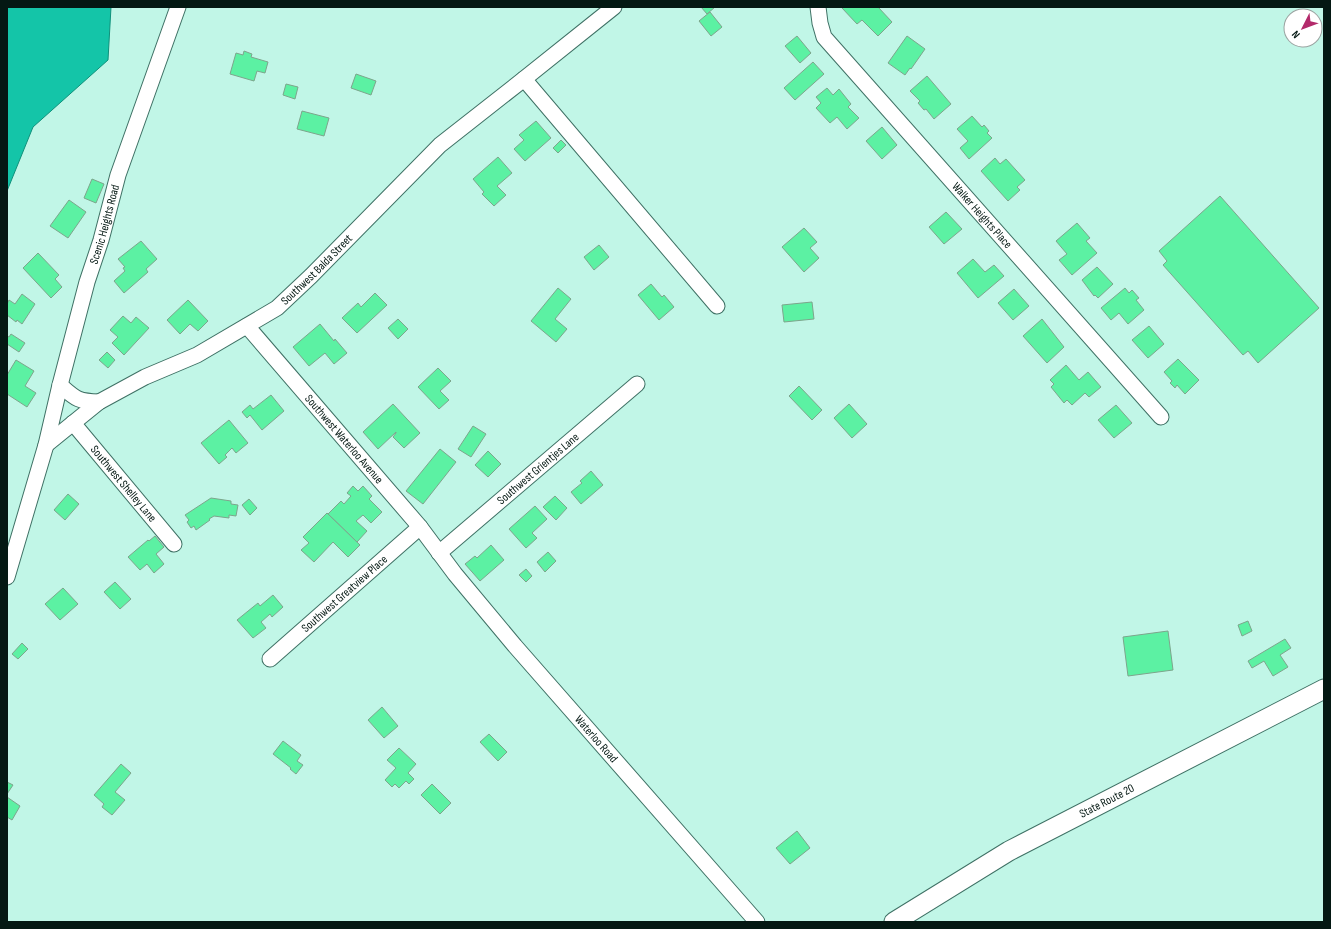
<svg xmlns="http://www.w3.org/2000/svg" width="1331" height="929" viewBox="0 0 1331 929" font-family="'Sofia Sans Condensed',sans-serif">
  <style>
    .water { fill: #14c5a8; stroke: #0f917b }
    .building { fill: #5cf1a3; stroke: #7da58c }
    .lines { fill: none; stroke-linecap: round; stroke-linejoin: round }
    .minor-casing { stroke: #3f7165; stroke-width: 17 }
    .major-casing { stroke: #3f7165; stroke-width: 21 }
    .minor { stroke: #fff; stroke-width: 15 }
    .major { stroke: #fff; stroke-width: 19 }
    .labels { text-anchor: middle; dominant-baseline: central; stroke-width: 3; stroke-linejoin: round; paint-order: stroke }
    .street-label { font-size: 12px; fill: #041813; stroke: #fff }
  </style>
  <rect width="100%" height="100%" fill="#c1f6e7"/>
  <path class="water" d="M7 7H111L108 60 33 127 7 191Z"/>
  <g class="building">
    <path d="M701 7H715L707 14Z"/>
    <path d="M843 7H878L892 22 878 36 862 20 857 24 842 8Z"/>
    <path d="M710 12 722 27 711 36 699 21Z"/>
    <path d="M797 36 811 53 800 63 785 46Z"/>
    <path d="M907 36 925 49 911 69 910 68 905 75 888 63Z"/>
    <path d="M244 51 252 54 251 57 268 62 265 73 257 71 254 81 230 74 236 53 243 55Z"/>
    <path d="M813 62 824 74 795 100 784 88Z"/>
    <path d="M356 74 376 81 371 95 351 88Z"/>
    <path d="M927 76 951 104 934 119 926 109 924 110 918 103 920 101 910 91Z"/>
    <path d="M286 84 298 87 295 99 283 95Z"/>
    <path d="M827 88 833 95 839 89 851 104 848 107 859 118 847 129 837 117 830 123 816 108 821 103 816 97Z"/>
    <path d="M302 111 329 118 324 136 297 129Z"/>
    <path d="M972 116 982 127 984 125 989 131 987 133 992 138 969 159 960 148 968 141 957 129Z"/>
    <path d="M536 121 551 138 525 161 514 149 524 140 519 135Z"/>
    <path d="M882 127 897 145 882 159 866 141Z"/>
    <path d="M561 140 566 145 558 153 553 148Z"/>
    <path d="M498 157 512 173 497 186 506 195 494 206 482 194 484 192 473 179Z"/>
    <path d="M995 158 1000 164 1006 159 1025 180 1017 187 1020 190 1008 201 981 171Z"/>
    <path d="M92 179 104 184 96 203 84 198Z"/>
    <path d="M1220 196 1319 308 1258 363 1248 351 1243 355 1163 265 1167 261 1159 251Z"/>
    <path d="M69 200 86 212 68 238 50 226Z"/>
    <path d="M946 212 962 229 944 244 929 227Z"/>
    <path d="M1077 223 1090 238 1086 241 1097 253 1072 275 1059 260 1067 254 1056 241Z"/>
    <path d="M804 228 817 242 810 248 819 258 804 272 782 247Z"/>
    <path d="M141 241 157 259 146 269 148 272 124 293 114 281 125 271 123 268 125 267 118 259Z"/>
    <path d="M599 245 609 257 594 270 584 257Z"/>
    <path d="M38 253 59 275 55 279 62 287 51 298 23 268Z"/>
    <path d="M973 259 985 272 994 265 1004 276 978 298 957 273Z"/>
    <path d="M1097 267 1113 284 1098 298 1095 295 1094 296 1082 280Z"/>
    <path d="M651 284 662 297 664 295 674 307 659 320 638 295Z"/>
    <path d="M558 288 571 299 555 319 567 329 556 342 531 321Z"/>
    <path d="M1125 288 1129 293 1132 290 1139 298 1136 300 1144 310 1128 324 1119 313 1111 320 1101 308Z"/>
    <path d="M1014 289 1029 306 1013 320 998 303Z"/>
    <path d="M375 293 387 305 357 333 342 318 358 303 361 307Z"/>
    <path d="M22 294 35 304 22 324 17 320 16 322 7 315V304L9 300 15 304Z"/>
    <path d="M188 300 208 321 198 331 190 324 180 334 167 320Z"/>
    <path d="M812 302 814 319 784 322 782 305Z"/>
    <path d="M123 316 131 323 136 317 149 328 124 355 112 343 118 337 110 330Z"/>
    <path d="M398 319 408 329 398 339 388 328Z"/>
    <path d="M1042 319 1064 347 1047 363 1023 336Z"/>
    <path d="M320 324 334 341 335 339 347 353 334 364 325 353 309 366 293 347Z"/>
    <path d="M1149 326 1164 344 1148 358 1132 340Z"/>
    <path d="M11 334 25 343 19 352 7 344V336L9 337Z"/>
    <path d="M107 352 115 360 108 368 99 360Z"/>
    <path d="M1178 359 1199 380 1185 394 1177 385 1175 388 1170 383 1172 381 1164 372Z"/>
    <path d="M16 360 34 371 25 386 36 393 27 407 7 394V375Z"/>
    <path d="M1066 365 1079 380 1088 372 1101 387 1089 397 1085 393 1072 405 1067 400 1064 403 1051 387 1054 384 1050 380Z"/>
    <path d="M438 368 451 381 440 391 449 400 439 409 418 387Z"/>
    <path d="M799 386 822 410 812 420 789 396Z"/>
    <path d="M271 395 284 411 262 430 250 415 247 418 242 412 250 405 253 409Z"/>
    <path d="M393 404 420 433 404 448 393 437 396 433V432L378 449 363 432Z"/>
    <path d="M849 404 867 424 852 438 834 418Z"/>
    <path d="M1116 405 1132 423 1114 438 1098 420Z"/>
    <path d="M229 420 248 443 236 453 232 448 225 455 227 457 219 464 201 443Z"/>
    <path d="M473 426 486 434 471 457 458 449Z"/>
    <path d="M440 449 456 462 423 504 406 491Z"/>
    <path d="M488 451 501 464 488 477 475 465Z"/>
    <path d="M591 471 603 485 581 504 571 492 582 483 580 481Z"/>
    <path d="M353 486 358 491 363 486 372 496 369 499 382 512 371 523 363 515 356 521 367 531 357 542 328 514 341 501 344 504 351 496 347 493Z"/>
    <path d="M68 494 79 504 65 520 54 510Z"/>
    <path d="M555 496 567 508 556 520 543 507Z"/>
    <path d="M211 498 231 501V504L238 505 236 516 229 515V518L214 516 209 519 210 520 196 530 194 526 191 528 187 522 189 520 185 515Z"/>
    <path d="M249 499 257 508 250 515 242 505Z"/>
    <path d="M535 506 547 519 532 533 537 538 526 548 509 529Z"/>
    <path d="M327 513 360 545 348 557 333 542 314 562 301 550 309 543 303 537Z"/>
    <path d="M155 536 164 547 156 554 164 564 154 573 147 564 140 570 128 557 148 540 149 541Z"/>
    <path d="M491 545 504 560 480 581 465 564 475 556 477 558Z"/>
    <path d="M548 552 556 561 545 572 537 562Z"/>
    <path d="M526 569 532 576 526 582 519 575Z"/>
    <path d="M115 582 131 599 120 609 104 592Z"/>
    <path d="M63 588 78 604 60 620 45 604Z"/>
    <path d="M273 595 283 607 272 617 270 614 261 622 266 628 253 638 237 620 258 603 260 606Z"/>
    <path d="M1248 621 1252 631 1242 636 1238 625Z"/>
    <path d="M1168 631 1173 670 1128 676 1123 637Z"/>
    <path d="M1285 639 1291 648 1280 655 1288 667 1273 676 1264 661 1252 668 1248 661Z"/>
    <path d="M22 643 28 649 18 659 12 654Z"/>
    <path d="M382 707 398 726 384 738 368 720Z"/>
    <path d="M489 734 507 752 498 761 480 742Z"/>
    <path d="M283 741 301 755 297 761 303 765 296 774 290 769 291 768 273 754Z"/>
    <path d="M399 748 416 764 408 773 414 779 409 784 406 781 399 788 395 784 392 787 385 780 396 768 387 760Z"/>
    <path d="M121 764 131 773 115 792 125 800 112 815 102 807 104 804 94 795Z"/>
    <path d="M7 782 13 785 7 794Z"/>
    <path d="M432 784 451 803 440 814 421 795Z"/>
    <path d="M7 797 20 806 12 820 7 817Z"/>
    <path d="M797 831 810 848 790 864 776 848Z"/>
  </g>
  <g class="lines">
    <defs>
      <g id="minor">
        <path id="s1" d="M818 7 820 23 824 37 1161 417"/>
        <path d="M524 79 717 306"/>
        <path id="s2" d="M247 326 420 527 455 574 515 646 757 922"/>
        <path d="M60 385C76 399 77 401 99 402"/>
        <path id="s3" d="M73 423 174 544"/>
        <path id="s4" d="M46 445 99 402 145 377 197 355 277 308 311 276 440 145 524 79 614 7"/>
        <path id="s5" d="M439 553 637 384"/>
        <path id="s6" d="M7 577 46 445 60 385 87 282 101 240 118 175 178 7"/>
        <path id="s7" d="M270 659 420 527"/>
      </g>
      <g id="major">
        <path id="s8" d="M894 922 1009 851 1324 689"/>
      </g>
    </defs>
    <use href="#minor" class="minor-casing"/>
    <use href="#major" class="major-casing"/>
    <use href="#minor" class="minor"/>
    <use href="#major" class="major"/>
  </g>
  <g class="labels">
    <g class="street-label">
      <text stroke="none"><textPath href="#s1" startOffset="269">Walker Heights Place</textPath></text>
      <text stroke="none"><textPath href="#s6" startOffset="366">Scenic Heights Road</textPath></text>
      <text stroke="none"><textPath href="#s4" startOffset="325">Southwest Balda Street</textPath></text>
      <text stroke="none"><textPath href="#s2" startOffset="149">Southwest Waterloo Avenue</textPath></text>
      <text stroke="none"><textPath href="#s5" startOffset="130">Southwest Grientjes Lane</textPath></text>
      <text stroke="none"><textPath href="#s3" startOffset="79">Southwest Shelley Lane</textPath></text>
      <text stroke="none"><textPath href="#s7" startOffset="99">Southwest Greatview Place</textPath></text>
      <text stroke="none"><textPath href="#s2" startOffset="541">Waterloo Road</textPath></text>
      <text stroke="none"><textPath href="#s8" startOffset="245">State Route 20</textPath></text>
    </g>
  </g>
  <rect width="1331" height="929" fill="none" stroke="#041813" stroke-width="16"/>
  <g transform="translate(1303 28) rotate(228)"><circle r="19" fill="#ffffff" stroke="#9ba3a1"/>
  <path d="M0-3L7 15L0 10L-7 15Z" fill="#b32a6b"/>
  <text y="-6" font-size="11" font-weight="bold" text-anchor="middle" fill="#041813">N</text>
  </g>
</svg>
